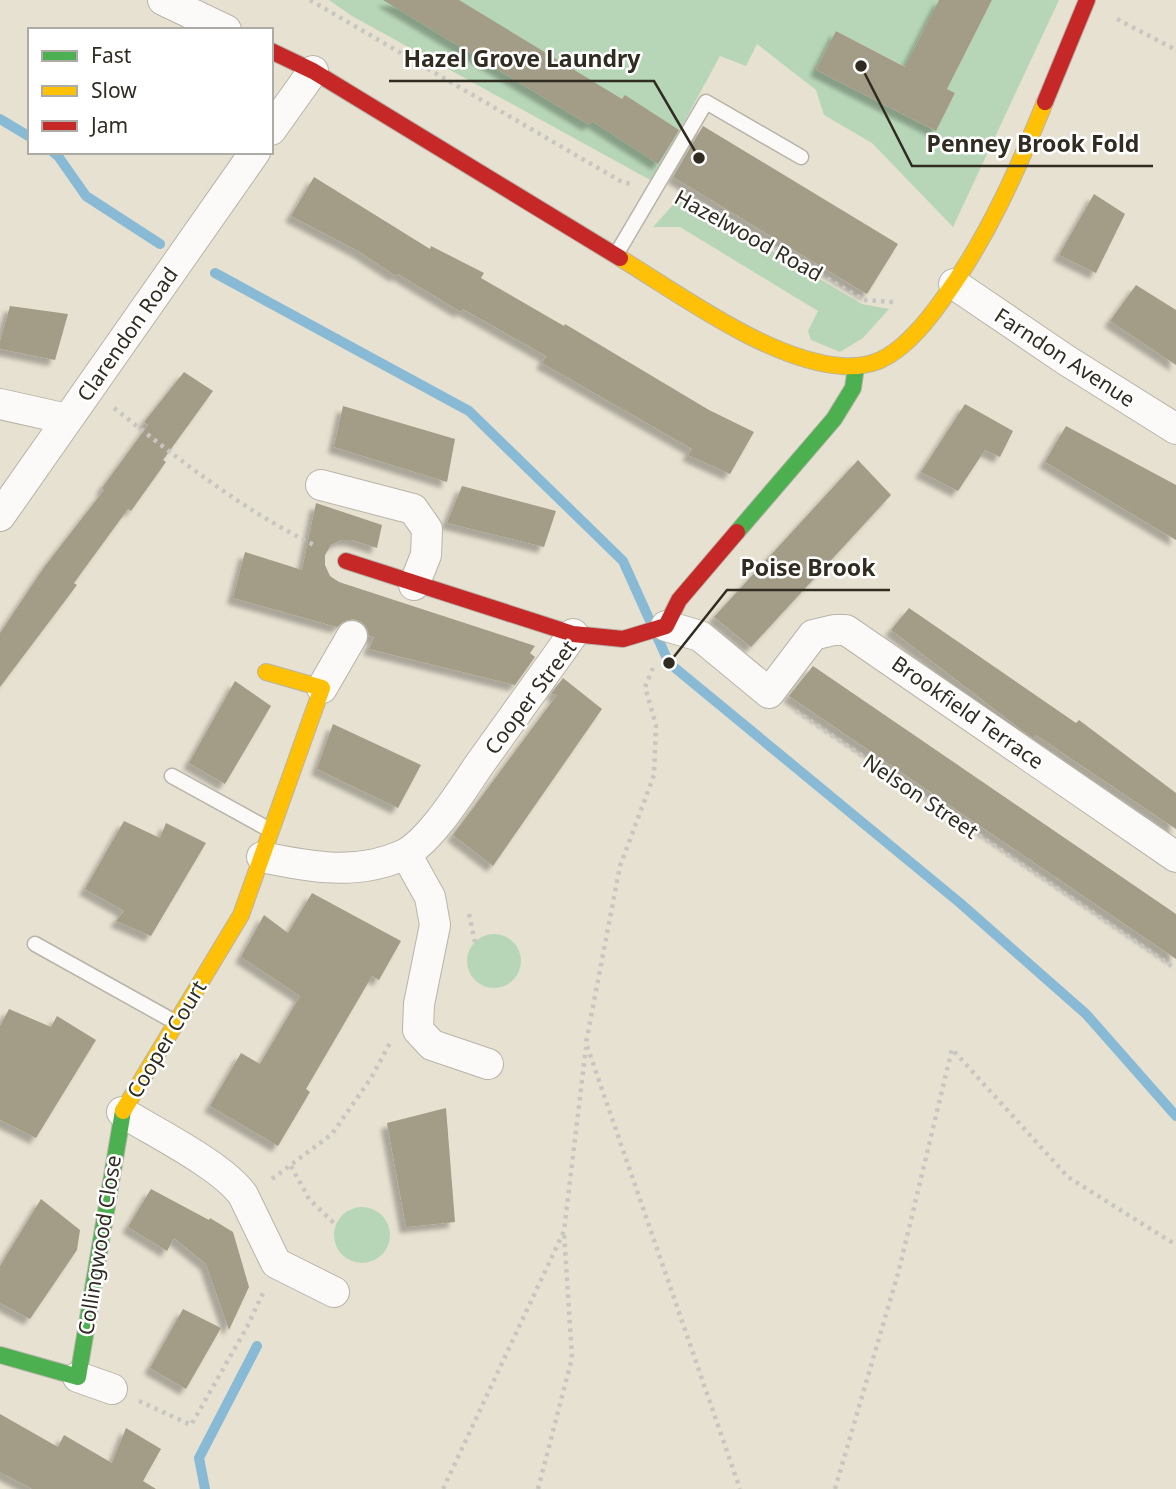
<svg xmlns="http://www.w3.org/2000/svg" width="1176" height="1489" viewBox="0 0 1176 1489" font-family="'Noto Sans',sans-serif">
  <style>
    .green { fill: #b7d6b7 }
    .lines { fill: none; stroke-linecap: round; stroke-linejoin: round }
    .stream { stroke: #88bad5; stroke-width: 10 }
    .building { fill: #a39c86; filter: url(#shadow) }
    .lane-casing { stroke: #b8b4a8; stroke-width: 17 }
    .street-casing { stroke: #b8b4a8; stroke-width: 32 }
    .fast-casing { stroke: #b8b4a8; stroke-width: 18 }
    .slow-casing { stroke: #b8b4a8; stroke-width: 18 }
    .jam-casing { stroke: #b8b4a8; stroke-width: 18 }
    .path { stroke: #c8c6c0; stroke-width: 4.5; stroke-dasharray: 3.5 5; stroke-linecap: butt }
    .lane { stroke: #fbfaf8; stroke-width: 14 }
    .street { stroke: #fbfaf8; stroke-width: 30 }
    .fast { stroke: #4caf50; stroke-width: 16 }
    .slow { stroke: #ffc107; stroke-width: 16 }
    .jam { stroke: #c62828; stroke-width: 16 }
    .labels { text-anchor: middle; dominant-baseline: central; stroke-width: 5; stroke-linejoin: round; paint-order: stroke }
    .street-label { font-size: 21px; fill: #302c21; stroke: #fff }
    .leader { fill: none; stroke: #302c21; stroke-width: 2.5 }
    .callout-dot { fill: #302c21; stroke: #fff; stroke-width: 2.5 }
    .callout-label { font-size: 23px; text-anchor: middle; font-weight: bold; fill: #302c21; stroke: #fff; stroke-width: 5; stroke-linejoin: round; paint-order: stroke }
  </style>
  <defs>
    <filter id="shadow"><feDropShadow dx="-6" dy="6" stdDeviation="2" flood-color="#0004"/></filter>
  </defs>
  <rect width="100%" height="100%" fill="#e7e1d1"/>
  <g class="green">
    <path d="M329 0H939L913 51 925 77 836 31 816 70 936 131 955 93 947 89 992 0H1059L953 227 872 143 824 115 816 90 757 44 746 66 720 56 652 181 352 16Z"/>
    <path d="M680 197 862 304 889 309 863 338 840 352 811 340 808 331 818 311 680 227H653Z"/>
    <circle cx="494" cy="961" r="27"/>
    <circle cx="362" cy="1235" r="28"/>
  </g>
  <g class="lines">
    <g class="stream">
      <path d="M0 119 30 137"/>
      <path d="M53 152 58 156 86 196 160 244"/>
      <path d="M215 273 469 411 623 561 669 663 960 903 1086 1014 1176 1116"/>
      <path d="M205 1489 199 1458 257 1346"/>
    </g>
  </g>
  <g class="building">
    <path d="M383 0H459L622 99 625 95 679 130 658 164 592 121 589 125Z"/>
    <path d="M939 0H992L947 89 955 93 936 131 816 70 836 31 905 67Z"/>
    <path d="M703 126 898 244 867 294 673 177Z"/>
    <path d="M314 177 430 249 431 246 484 273 481 278 564 326 565 324 709 410 754 432 730 474 688 455 692 449 542 363 546 356 463 309 461 312 398 274 396 276 358 251 291 216Z"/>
    <path d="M1094 194 1125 214 1096 273 1059 255Z"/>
    <path d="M1136 285 1176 310V365L1110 321Z"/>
    <path d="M10 306 68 314 55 360 0 349V341Z"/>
    <path d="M184 372 213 391 163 460 166 462 131 511 128 509 74 583 77 585 0 687V633L45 566 104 490 102 488 148 425 144 422Z"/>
    <path d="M965 404 1013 431 1000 457 985 450 958 491 921 472Z"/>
    <path d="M343 406 455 439 447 482 334 447Z"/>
    <path d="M1066 426 1176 485V540L1045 462Z"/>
    <path d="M858 460 891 495 751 647 714 617Z"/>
    <path d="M462 486 556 511 544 547 447 523Z"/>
    <path d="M316 503 382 525 377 548 352 540H341L331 545 325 555V565L330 576 339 582 535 646 530 653 535 657 515 685 369 649 374 637 369 636 367 627 360 621 353 619 344 621 337 627 233 598 245 552 302 570Z"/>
    <path d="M909 608 1076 723 1079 720 1176 793V829L1036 735 1033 738 1023 731 891 630Z"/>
    <path d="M813 666 1176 914V959L789 696Z"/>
    <path d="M563 678 602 709 493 866 453 835 557 695 551 694Z"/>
    <path d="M235 681 271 706 225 784 189 763Z"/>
    <path d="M333 724 421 765 398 808 317 769Z"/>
    <path d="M124 821 160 838 166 823 206 843 151 936 116 921 124 911 85 889Z"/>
    <path d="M312 893 401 941 379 980 372 976 306 1089 310 1092 278 1146 210 1106 241 1053 260 1064 300 996 241 957 264 915 288 933Z"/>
    <path d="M9 1009 51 1027 57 1016 96 1040 36 1138 0 1120V1026Z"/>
    <path d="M446 1108 455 1222 406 1227 387 1123Z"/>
    <path d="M151 1189 209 1220 210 1218 233 1232 249 1287 229 1330 206 1264 174 1238 167 1251 128 1227Z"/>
    <path d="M41 1199 80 1230 77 1250 30 1319 0 1303V1266Z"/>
    <path d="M183 1309 221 1328 186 1389 150 1368Z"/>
    <path d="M0 1414 58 1447 64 1435 112 1463 126 1428 161 1449 143 1481 156 1489H32L0 1472Z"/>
  </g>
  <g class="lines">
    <defs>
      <g id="lane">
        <path d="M617 253 706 102 801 157"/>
        <path d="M172 776 270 830"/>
        <path d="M35 944 175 1022"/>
      </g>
      <g id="street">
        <path d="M163 0 226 30"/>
        <path d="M271 130 313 71"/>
        <path d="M954 284 1066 360 1176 429"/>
        <path d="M0 404 67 419"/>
        <path d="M321 485 413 509 427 529 426 555 414 585"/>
        <path d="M0 516 255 152"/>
        <path d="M666 626 700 636 769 693 813 635 834 630H846L1176 857"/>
        <path d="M322 688 352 636"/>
        <path d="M406 854 430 897 435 925 419 1004 418 1030 432 1045 488 1064"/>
        <path d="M262 857C310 867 357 876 403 855 430 842 462 790 479 765 510 722 541 678 573 634"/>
        <path d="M122 1112C154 1132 223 1166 243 1195L276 1263 334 1292"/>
        <path d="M78 1377 112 1389"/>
      </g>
      <g id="fast">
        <path d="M737 532 834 419 853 388 856 367"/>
        <path d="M0 1355 78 1377 123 1111"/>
      </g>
      <g id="slow">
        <path d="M620 258C681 295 770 361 842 366 858 367 874 365 888 356 910 343 928 320 943 299 987 239 1017 171 1045 102"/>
        <path d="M123 1111 241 915 322 688 266 672"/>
      </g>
      <g id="jam">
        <path d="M271 51 313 71 620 258"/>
        <path d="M1045 102 1087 0"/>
        <path d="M346 561 573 634 623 639 666 626 679 600 737 532"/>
      </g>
    </defs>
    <use href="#lane" class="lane-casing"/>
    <use href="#street" class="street-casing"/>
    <use href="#fast" class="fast-casing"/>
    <use href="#slow" class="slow-casing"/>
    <use href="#jam" class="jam-casing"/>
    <g class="path">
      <path d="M310 0 622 182 631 184"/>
      <path d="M1117 19 1176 50"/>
      <path d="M681 192 864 300 894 302"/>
      <path d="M114 408C177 458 241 509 314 545"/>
      <path d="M653 668 645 687 656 725 654 775 620 866 586 1043 740 1489"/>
      <path d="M796 711 1176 969"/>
      <path d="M469 914 475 942"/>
      <path d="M291 1166 309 1199 336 1225"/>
      <path d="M272 1179 332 1134 371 1078 390 1043"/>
      <path d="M139 1401 191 1425 247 1327 263 1293"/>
      <path d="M443 1489 564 1231 586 1047"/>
      <path d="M538 1489 572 1358 564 1232"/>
      <path d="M835 1489 899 1270 952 1049 1068 1177 1176 1245"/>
    </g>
    <use href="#lane" class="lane"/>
    <use href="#street" class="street"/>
    <use href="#fast" class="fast"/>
    <use href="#slow" class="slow"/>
    <use href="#jam" class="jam"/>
  </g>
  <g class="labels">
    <g class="street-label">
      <text transform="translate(749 235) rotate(29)">Hazelwood Road</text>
      <text transform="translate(127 334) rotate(-55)">Clarendon Road</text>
      <text transform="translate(1065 357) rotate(33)">Farndon Avenue</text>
      <text transform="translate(530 697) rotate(-53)">Cooper Street</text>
      <text transform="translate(968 712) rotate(35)">Brookfield Terrace</text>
      <text transform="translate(921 796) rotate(34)">Nelson Street</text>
      <text transform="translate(166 1039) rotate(-59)">Cooper Court</text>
      <text transform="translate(99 1245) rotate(-81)">Collingwood Close</text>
    </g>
  </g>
  <path class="leader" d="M699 158L654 81H389M861 66L912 166H1153M669 663L727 590H890"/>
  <g class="callout-dot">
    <circle cx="699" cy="158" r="7"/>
    <circle cx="861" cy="66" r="7"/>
    <circle cx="669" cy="663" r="7"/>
  </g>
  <g class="callout-label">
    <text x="522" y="67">Hazel Grove Laundry</text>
    <text x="1033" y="152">Penney Brook Fold</text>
    <text x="808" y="576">Poise Brook</text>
  </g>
  <rect x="28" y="28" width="245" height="126" fill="#ffffff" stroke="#acaba6" stroke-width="2"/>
  <rect x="42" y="51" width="35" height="10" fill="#4caf50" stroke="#acaba6" stroke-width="2"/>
  <text x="91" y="63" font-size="21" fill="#302c21">Fast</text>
  <rect x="42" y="86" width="35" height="10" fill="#ffc107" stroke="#acaba6" stroke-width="2"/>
  <text x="91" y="98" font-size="21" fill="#302c21">Slow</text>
  <rect x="42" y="121" width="35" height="10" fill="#c62828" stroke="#acaba6" stroke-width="2"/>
  <text x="91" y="133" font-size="21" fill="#302c21">Jam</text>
</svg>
